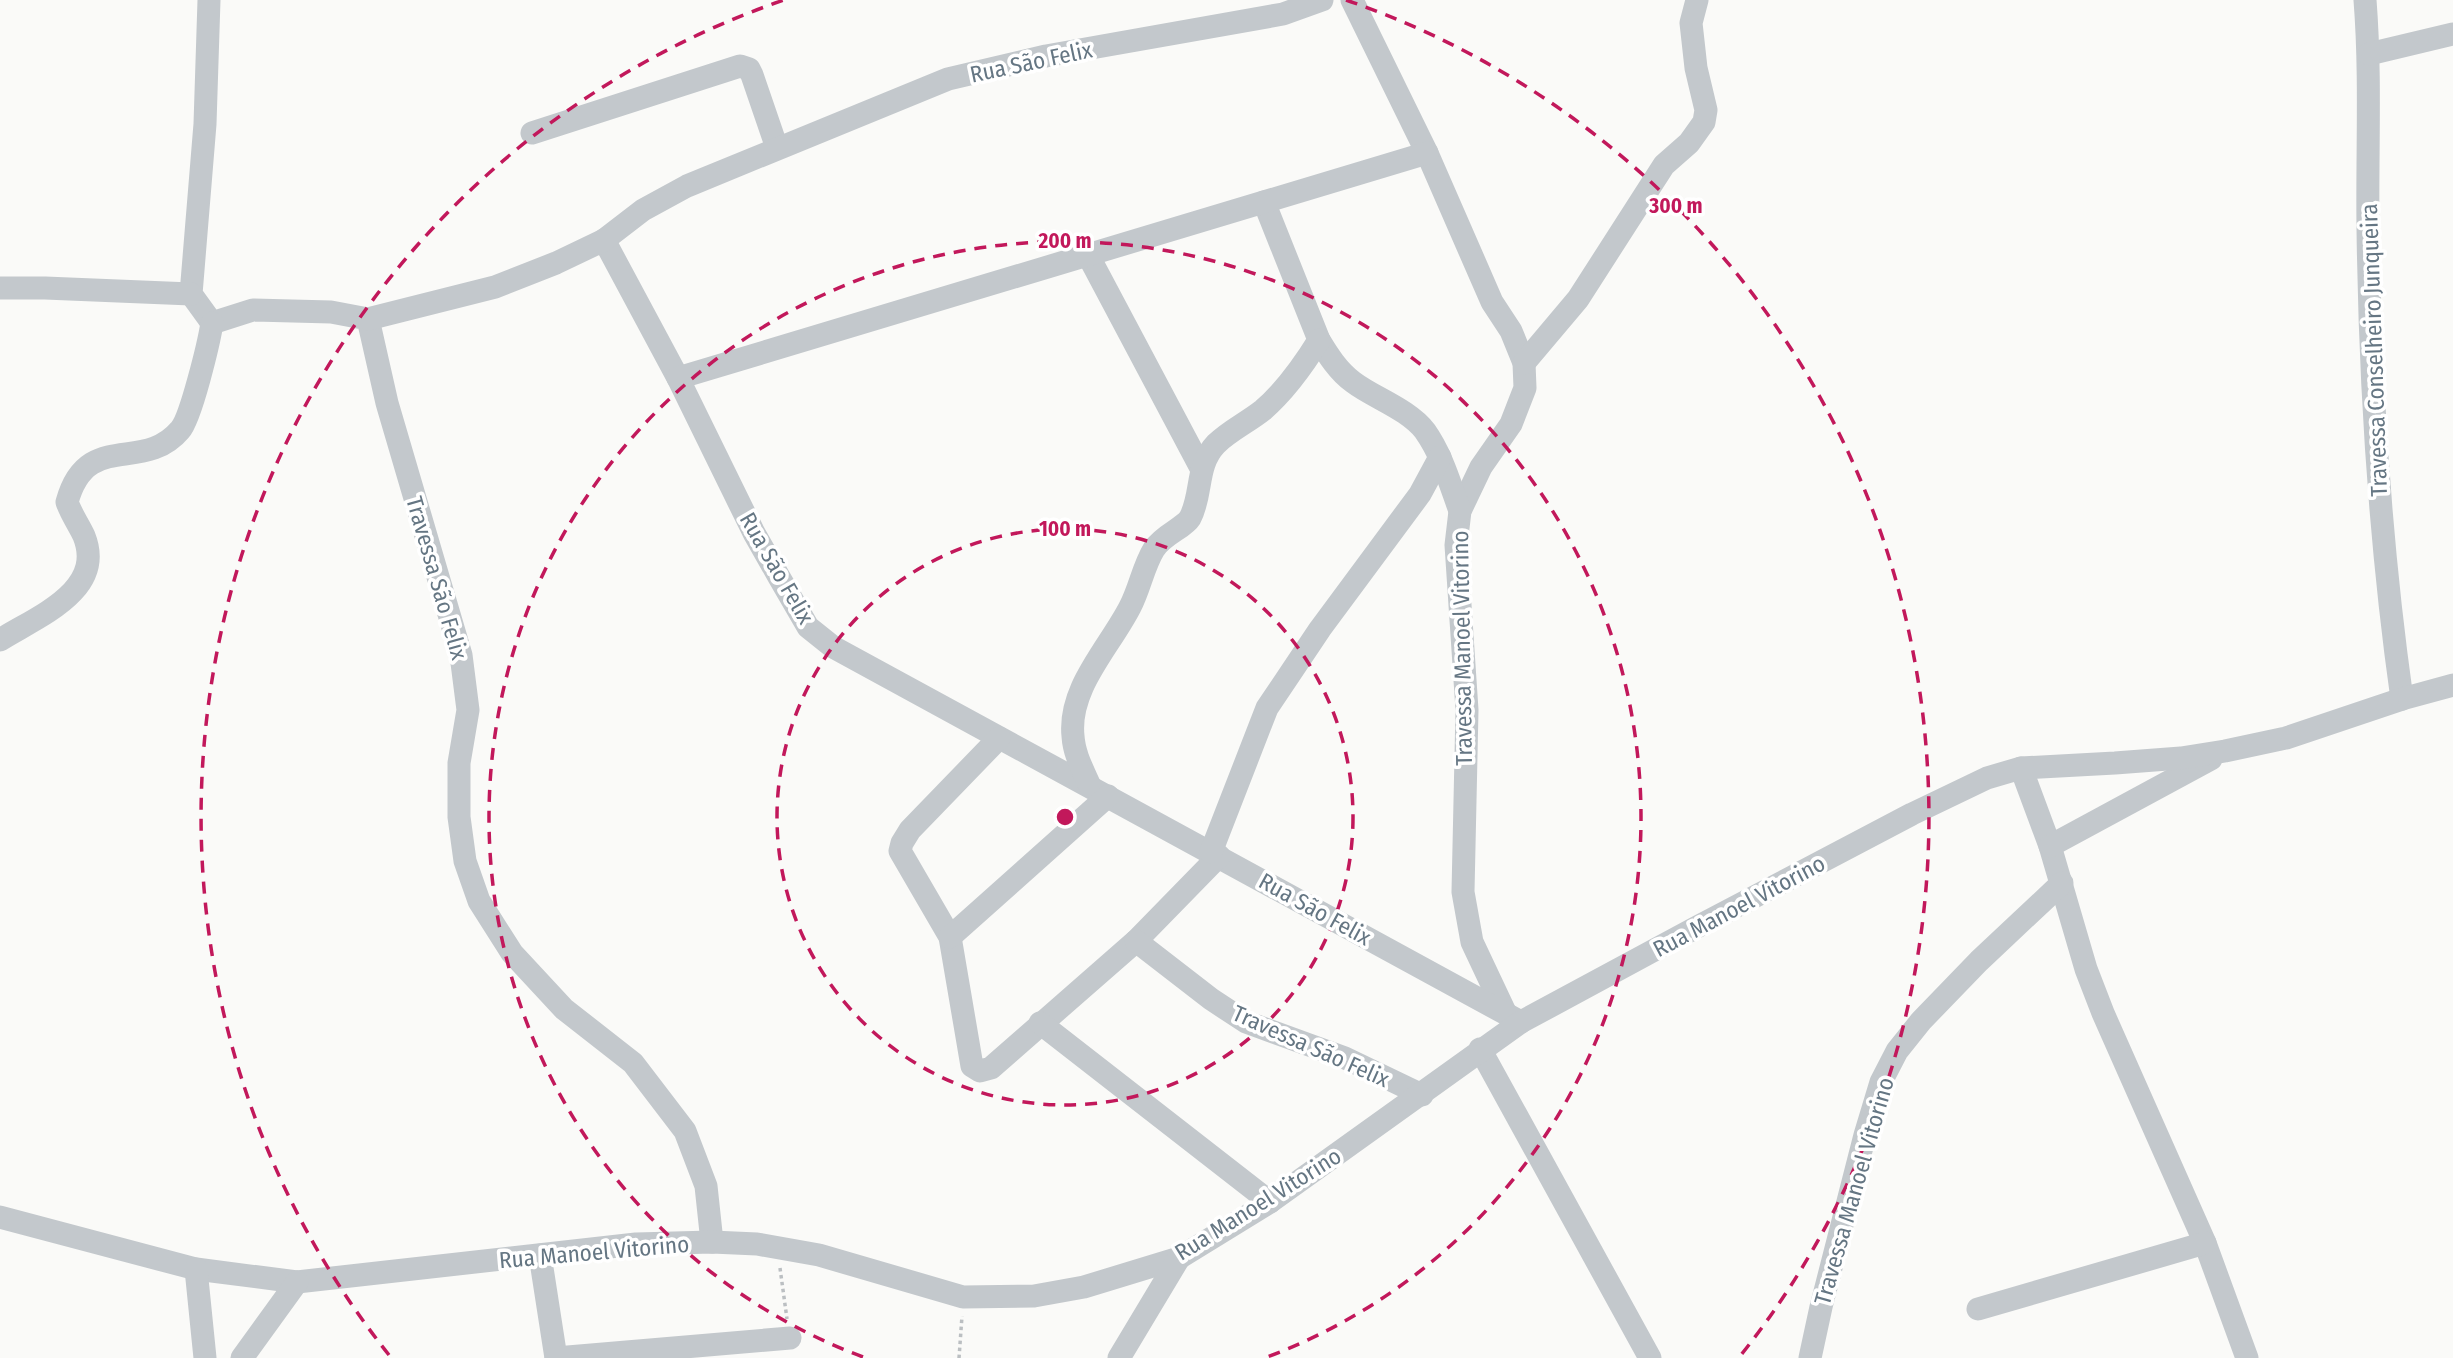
<svg xmlns="http://www.w3.org/2000/svg" width="2453" height="1358" viewBox="0 0 2453 1358" font-family="'Fira Sans Condensed',sans-serif">
  <style>
    .lines { fill: none; stroke-linecap: round; stroke-linejoin: round }
    .path { stroke: #bbbfc2; stroke-width: 3.5; stroke-dasharray: 3.5 3.5; stroke-linecap: butt }
    .minor { stroke: #c3c8cc; stroke-width: 23 }
    .ring { fill: none; stroke: #c2185b; stroke-width: 3.5; stroke-dasharray: 12 9 }
    .labels { text-anchor: middle; dominant-baseline: central; stroke-width: 7; stroke-linejoin: round; paint-order: stroke }
    .street-label { font-size: 23px; fill: #657683; stroke: #fff }
    .centre { fill: #c2185b; stroke: #fff; stroke-width: 3.5 }
    .ring-label { font-size: 21px; text-anchor: middle; font-weight: bold; fill: #c2185b; stroke: #fff; stroke-width: 7; stroke-linejoin: round; paint-order: stroke }
  </style>
  <rect width="100%" height="100%" fill="#fafaf8"/>
  <g class="lines">
    <g class="path">
      <path d="M780 1268 787 1319"/>
      <path d="M959 1358 962 1316"/>
    </g>
    <g class="minor">
      <path d="M209 0 205 124 191 294 212 323 253 310 331 312 368 319 387 403 461 655 468 710 459 763V817L465 861 479 901 512 953 564 1009 633 1063 685 1131 706 1186 712 1242"/>
      <path d="M1352 0 1427 153 1492 302 1511 331 1524 363 1525 388 1511 424 1481 467 1460 511 1456 545 1467 710 1463 892 1472 942 1505 1012"/>
      <path d="M2365 0C2371 76 2367 152 2368 228 2370 385 2380 543 2402 699"/>
      <path d="M2369 54 2453 34"/>
      <path d="M532 133 740 66 749 69 752 75 777 148"/>
      <path d="M1264 202 1319 340C1328 355 1338 371 1353 382 1374 398 1408 409 1425 431 1442 455 1450 484 1460 511"/>
      <path d="M604 240 678 378 754 533 779 577 808 627 833 647 1521 1022"/>
      <path d="M1088 255 1201 468"/>
      <path d="M0 288H45L191 294"/>
      <path d="M368 319 495 287 556 263 604 240 643 210 687 186 948 79 1046 56 1283 14 1322 0"/>
      <path d="M1524 363 1578 299 1664 165 1689 143 1704 122 1706 110 1696 68 1691 23 1697 0"/>
      <path d="M678 378 1427 153"/>
      <path d="M0 640C36 617 106 591 84 536 79 525 71 514 67 502 87 429 143 474 180 430 191 418 209 342 212 323"/>
      <path d="M999 738 910 830 902 843 900 851 950 937 972 1066 980 1071 991 1068 1136 941 1219 856"/>
      <path d="M2021 768 2050 846 2086 969 2103 1013 2205 1243 2247 1358"/>
      <path d="M1090 786C1083 770 1074 754 1073 736 1068 688 1109 648 1130 607 1140 588 1143 567 1154 549 1164 534 1184 528 1190 518 1203 494 1195 466 1216 444 1229 431 1248 422 1263 410 1286 390 1303 366 1319 340"/>
      <path d="M2050 846 2211 759"/>
      <path d="M1211 852 1267 708 1320 629 1420 494 1440 457"/>
      <path d="M950 937 1108 796"/>
      <path d="M1136 941 1211 999 1246 1022 1345 1058 1422 1095"/>
      <path d="M1040 1023 1270 1202"/>
      <path d="M1480 1049 1650 1358"/>
      <path d="M0 1217 196 1269 297 1282 636 1244 712 1242 757 1244 819 1255 963 1297 1034 1296 1084 1287 1179 1258 1270 1202 1521 1022 1697 927 1912 814 1987 778 2021 768 2115 763 2181 758 2225 751 2286 738 2402 699 2453 685"/>
      <path d="M540 1255 556 1358"/>
      <path d="M196 1269 205 1358"/>
      <path d="M1978 1309 2205 1243"/>
      <path d="M242 1358 297 1282"/>
      <path d="M556 1358 790 1338"/>
      <path d="M1119 1358 1179 1258"/>
      <path d="M1810 1358 1821 1307 1865 1135 1881 1082 1897 1051 1921 1021 1979 961 2062 883"/>
    </g>
  </g>
  <g class="ring">
    <circle cx="1065" cy="817" r="288"/>
    <path d="M863 1357A576 576 0 1 1 1267 1357"/>
    <path d="M389 1355A864 864 0 0 1 784 0M1346 0A864 864 0 0 1 1741 1355"/>
  </g>
  <g class="labels">
    <g class="street-label">
      <text transform="translate(1031 62) rotate(-12)">Rua São Felix</text>
      <text transform="translate(2374 350) rotate(-92)">Travessa Conselheiro Junqueira</text>
      <text transform="translate(777 568) rotate(60)">Rua São Felix</text>
      <text transform="translate(437 578) rotate(74)">Travessa São Felix</text>
      <text transform="translate(1462 648) rotate(-91)">Travessa Manoel Vitorino</text>
      <text transform="translate(1739 906) rotate(-28)">Rua Manoel Vitorino</text>
      <text transform="translate(1315 909) rotate(29)">Rua São Felix</text>
      <text transform="translate(1311 1046) rotate(24)">Travessa São Felix</text>
      <text transform="translate(1854 1191) rotate(-74)">Travessa Manoel Vitorino</text>
      <text transform="translate(1258 1204) rotate(-32)">Rua Manoel Vitorino</text>
      <text transform="translate(594 1252) rotate(-5)">Rua Manoel Vitorino</text>
    </g>
  </g>
  <circle cx="1065" cy="817" r="10" class="centre"/>
  <g class="ring-label">
    <text x="1676" y="213">300 m</text>
    <text x="1065" y="248">200 m</text>
    <text x="1065" y="536">100 m</text>
  </g>
</svg>
